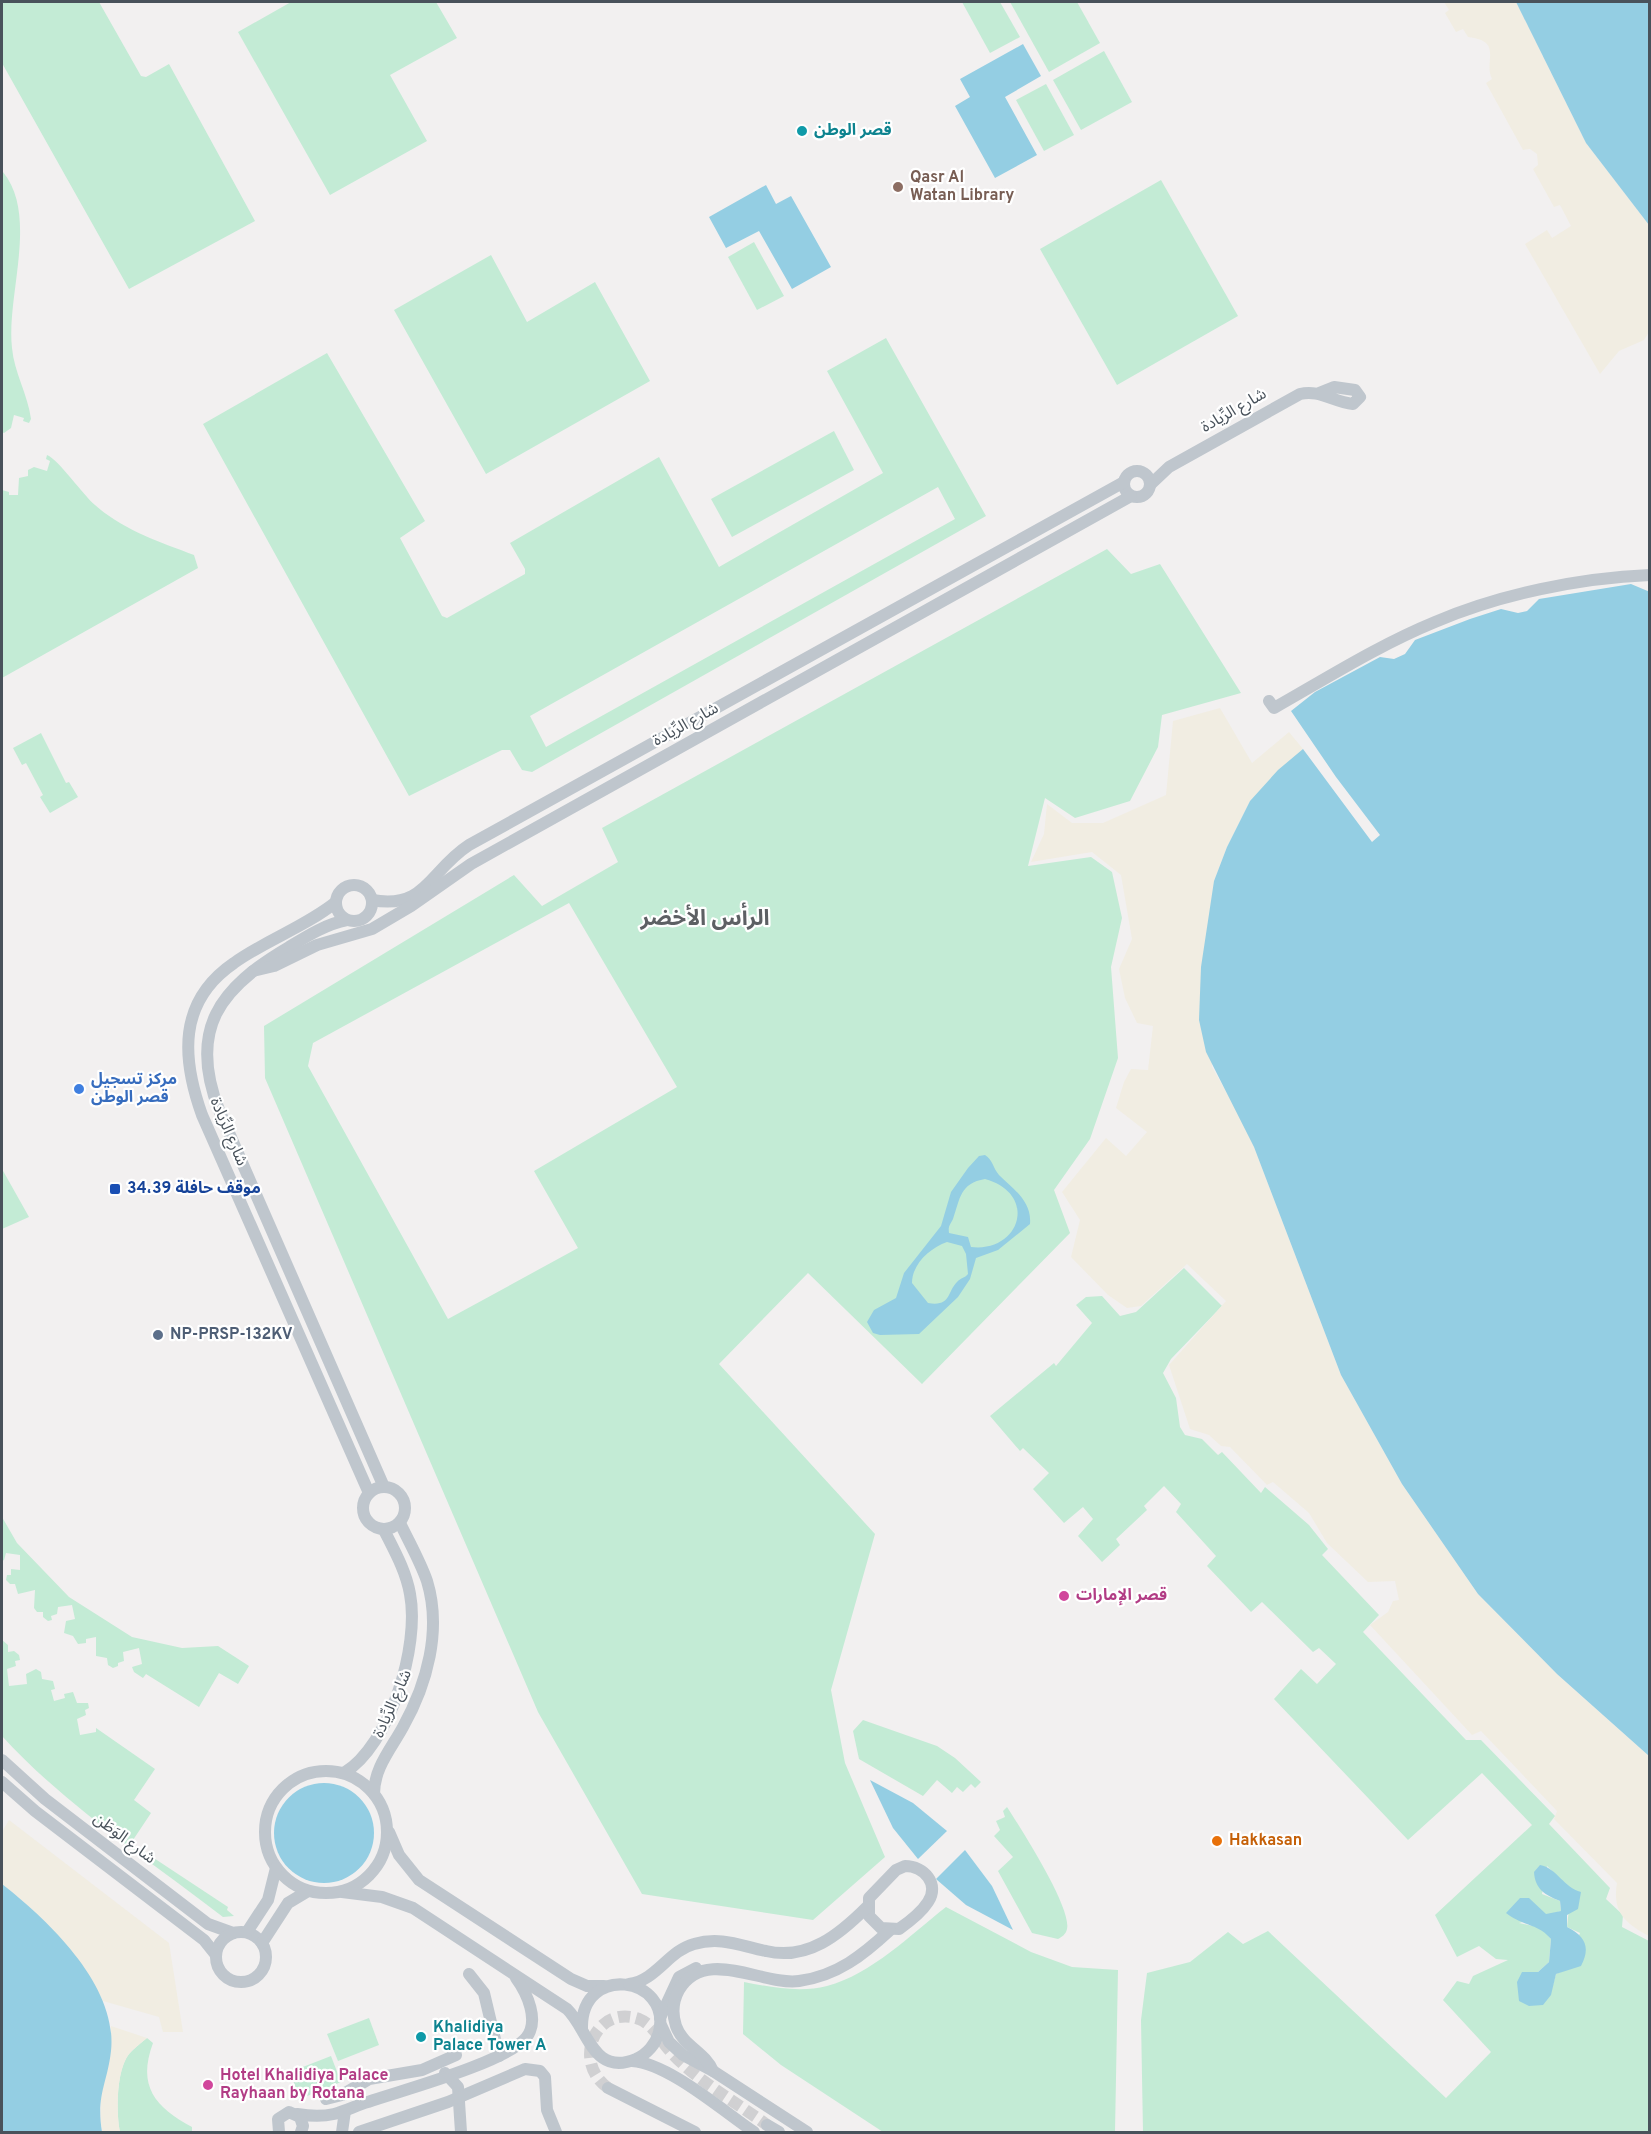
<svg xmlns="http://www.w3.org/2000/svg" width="1651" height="2134" viewBox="0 0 1651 2134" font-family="Overpass,'Noto Sans Arabic',sans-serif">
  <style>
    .green { fill: #c3ebd5; fill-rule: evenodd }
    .sand { fill: #f1ede2 }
    .water { fill: #94cee3; fill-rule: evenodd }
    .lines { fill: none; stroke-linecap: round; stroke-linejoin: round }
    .minor-tunnel { stroke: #d0d0d2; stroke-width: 12; stroke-dasharray: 12 6; stroke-linecap: butt }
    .minor { stroke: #bfc6cd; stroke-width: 12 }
    .culture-dot { fill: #0f9aa8; stroke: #fff; stroke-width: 2 }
    .education-dot { fill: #8d6e63; stroke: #fff; stroke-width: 2 }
    .shop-dot { fill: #3f7fe0; stroke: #fff; stroke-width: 2 }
    .transit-dot { fill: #1a4fb4; stroke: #fff; stroke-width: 2 }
    .service-dot { fill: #5c6f8a; stroke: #fff; stroke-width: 2 }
    .hotel-dot { fill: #d1479c; stroke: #fff; stroke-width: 2 }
    .food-dot { fill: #e8710a; stroke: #fff; stroke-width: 2 }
    .labels { text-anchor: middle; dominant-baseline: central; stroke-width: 4.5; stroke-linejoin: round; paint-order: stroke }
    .culture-label { font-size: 16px; font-weight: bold; fill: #0d838f; stroke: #fff; text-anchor: start }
    .education-label { font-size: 16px; font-weight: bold; fill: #785e54; stroke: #fff; text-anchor: start }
    .street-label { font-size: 16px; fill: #49525b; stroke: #fff }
    .shop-label { font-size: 16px; font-weight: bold; fill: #366cbe; stroke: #fff; text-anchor: start }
    .transit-label { font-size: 16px; font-weight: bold; fill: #164399; stroke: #fff; text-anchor: start }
    .service-label { font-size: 16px; font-weight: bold; fill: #4e5e75; stroke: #fff; text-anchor: start }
    .hotel-label { font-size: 16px; font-weight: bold; fill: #b23c85; stroke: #fff; text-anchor: start }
    .food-label { font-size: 16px; font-weight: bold; fill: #c56008; stroke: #fff; text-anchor: start }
    .district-label { font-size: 22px; font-weight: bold; fill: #5d6064; stroke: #fff }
  </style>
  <rect width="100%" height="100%" fill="#f2f0f0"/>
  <g class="green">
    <path d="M2 2H99L141 76 146 77 169 64 255 221 129 289 2 63Z"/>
    <path d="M291 2H436L457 38 390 75 427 141 330 195 238 32Z"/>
    <path d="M962 2H1000L1020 37 990 53Z"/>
    <path d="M1010 2H1077L1100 43 1049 72Z"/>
    <path d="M1104 51 1132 102 1081 130 1053 80Z"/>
    <path d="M1046 84 1074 135 1044 151 1016 100Z"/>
    <path d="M3 172C39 216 6 296 12 348 14 372 28 395 31 419L29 423 23 421 24 418 14 415 11 428 4 433 2 432Z"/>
    <path d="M1161 180 1238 316 1117 385 1040 249Z"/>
    <path d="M754 242 784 296 757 310 728 257Z"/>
    <path d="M491 255 527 322 595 282 650 381 486 474 394 310Z"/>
    <path d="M886 338 986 516 532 772 522 770 510 750H502L409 796 203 424 327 353 425 521 400 538 442 616 447 618 525 574V569L510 543 659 457 719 567 883 473 827 371ZM938 487 955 519 546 747 530 716Z"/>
    <path d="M834 431 854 470 732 537 711 499Z"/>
    <path d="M47 455C57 458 84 496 95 505 123 530 160 542 194 555L198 568 2 678V490L9 492V495H18L19 478 28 476V470L34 467 47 471 50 461 46 459Z"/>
    <path d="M1107 549 1131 574 1160 564 1241 693 1162 715 1158 747 1130 801 1075 818 1045 798 1028 866 1091 857 1112 872 1122 918 1111 967 1118 1058 1090 1139 1054 1190 1070 1233 922 1384 808 1273 719 1364 875 1534 831 1690 845 1763 885 1857 813 1920 642 1894 538 1712 265 1078 264 1026 514 875 542 906 618 862 602 828ZM569 903 677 1087 534 1171 578 1248 448 1319 308 1066 313 1043Z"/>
    <path d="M41 733 66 783 69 782 78 797 50 813 40 797 43 795 26 763 22 765 13 748Z"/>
    <path d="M2 1169 29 1217 2 1229Z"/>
    <path d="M1184 1268 1222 1306 1171 1359 1163 1373 1176 1398 1180 1427 1185 1435 1202 1439 1218 1455 1222 1452 1261 1493 1265 1487 1309 1525 1328 1549 1322 1555 1379 1615 1363 1632 1466 1740H1481L1555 1816 1549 1824 1610 1888 1606 1899 1623 1915 1622 1927 1649 1941V2132H1143L1141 2020 1147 1973 1190 1962 1228 1932 1243 1944 1268 1931 1446 2098 1491 2052 1443 2000 1457 1981 1469 1984 1473 1976 1508 1960 1496 1959 1479 1946 1457 1957 1435 1915 1532 1825 1482 1773 1408 1840 1274 1699 1301 1669 1317 1684 1336 1664 1319 1648 1313 1652 1262 1602 1251 1612 1207 1566 1216 1556 1176 1512 1181 1504 1164 1486 1144 1506 1147 1510 1116 1539 1120 1545 1102 1562 1078 1536 1093 1519 1083 1507 1064 1523 1033 1489 1049 1473 1023 1448 1020 1451 990 1416 1054 1363 1056 1366 1092 1323 1076 1305 1086 1297 1102 1296 1120 1316 1136 1312ZM1547 1866 1571 1890 1567 1927 1580 1933 1565 1970 1556 1974 1550 1995 1522 1972H1538L1549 1962 1551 1939 1542 1928 1519 1923 1561 1911 1560 1901 1542 1894Z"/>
    <path d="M2 1517 17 1543 69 1597 132 1637 182 1648 218 1646 249 1666 238 1684 219 1673 199 1707 146 1674 143 1678 134 1672 132 1667 142 1664 139 1648 123 1652 124 1661 118 1663V1666L113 1668 108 1665 107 1658 96 1656V1637L86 1639V1643L78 1644 73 1636 64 1633 66 1621 75 1619 72 1605 58 1607 57 1614 51 1616 52 1620 48 1621 43 1617V1612H37L34 1608 35 1590 18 1594 15 1584H10L6 1580 7 1575H11V1569L20 1570V1555L6 1553 4 1560 2 1561Z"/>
    <path d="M2 1640 8 1645V1652L14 1651 19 1655 20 1660 15 1661 16 1666 7 1669 9 1686 27 1684 26 1674 36 1669 41 1672 42 1679 53 1681 55 1689 51 1690 54 1701 65 1698 64 1694 73 1692 77 1703H88L89 1708 85 1710 86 1715 77 1719 80 1735 96 1732V1728L155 1769 134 1800 151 1813 131 1843 228 1907 227 1910 234 1916 223 1917C148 1859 66 1806 2 1736Z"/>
    <path d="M863 1720 937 1746 955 1758 981 1782 975 1788 971 1784 963 1792 957 1787 952 1793 937 1780 923 1796 859 1759 853 1731Z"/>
    <path d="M1007 1807C1020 1827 1072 1908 1067 1929 1066 1934 1062 1937 1058 1939L1032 1933 998 1871 1013 1857 994 1836 1000 1830 996 1821 1005 1817 1003 1811Z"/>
    <path d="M946 1907 1031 1952 1072 1967 1118 1970 1115 2132H883L781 2065 743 2034 744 1982C770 1987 800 1993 827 1986 872 1974 910 1935 946 1907Z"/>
    <path d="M369 2018 379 2045 338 2061 327 2034Z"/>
    <path d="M147 2038 153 2043C137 2086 155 2107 192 2127V2132H120C116 2113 116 2070 129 2054 134 2048 141 2043 147 2038Z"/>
    <path d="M331 2056 341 2082 300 2099 290 2072Z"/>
  </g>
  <g class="sand">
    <path d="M1444 2H1516L1586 143 1649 225V332L1644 340 1619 351 1600 374 1525 244 1547 230 1552 238 1571 226 1560 205 1554 207 1533 169 1538 165 1537 154 1530 149 1523 150 1486 83 1492 79C1483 61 1504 41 1468 37L1463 29 1456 32 1445 13 1449 10Z"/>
    <path d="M1220 708 1252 763 1289 732 1303 749 1250 801 1227 847 1214 881 1212 1067 1239 1114 1254 1147 1341 1375 1402 1484 1478 1594 1557 1674 1649 1756V1936C1625 1923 1612 1912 1617 1883L1554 1819 1557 1811 1481 1731 1472 1735 1370 1625 1388 1612 1393 1601 1399 1600 1395 1581 1368 1582 1327 1543 1309 1513 1273 1482 1267 1485 1230 1447 1221 1446 1209 1435 1190 1429 1169 1365 1226 1301 1187 1264 1141 1306 1127 1308 1108 1295 1071 1257 1080 1220 1062 1192 1106 1138 1126 1156 1147 1132 1116 1108 1124 1082 1131 1069 1148 1070 1153 1026 1137 1023 1125 998 1119 969 1132 939 1121 875 1092 852 1031 862 1044 834 1047 804 1072 823H1103L1166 795 1173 721Z"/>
    <path d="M9 1820 169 1943 183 2032H163L159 2017 103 2001C78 1954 44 1917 2 1884V1832Z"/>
    <path d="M111 2026 147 2038C141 2043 134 2048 129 2054 116 2071 116 2113 120 2132H102C96 2092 110 2065 111 2026Z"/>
  </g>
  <g class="water">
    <path d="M1516 2H1649V225L1586 143Z"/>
    <path d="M1023 44 1041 76 1005 97 1037 155 995 178 955 106 970 97 960 79Z"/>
    <path d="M766 185 776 204 791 196 831 267 792 289 759 231 726 248 709 217Z"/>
    <path d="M1631 584 1650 592 1649 1756 1557 1674 1478 1594 1402 1484 1341 1375 1254 1147 1206 1052 1199 1020 1201 967 1214 881 1227 847 1250 801 1278 770 1303 749 1372 842 1380 835 1336 777 1291 711 1315 692 1380 657 1394 659 1405 654 1415 640 1470 619 1501 609 1518 613 1527 611 1539 599Z"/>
    <path d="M985 1155C993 1160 993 1168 999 1175 1013 1189 1032 1201 1030 1224L998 1250 976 1258 970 1279 958 1297 919 1334 880 1335 873 1333 867 1322 874 1310 896 1298 904 1273 941 1226 951 1192 968 1168 979 1156ZM985 1179C1039 1194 1020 1253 971 1247L968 1237 949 1233C948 1226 950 1225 953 1219 960 1199 960 1183 985 1179ZM947 1242 962 1246 966 1254 968 1274C965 1278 960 1278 957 1282 947 1292 951 1307 928 1303L912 1283C912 1264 930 1248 947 1242Z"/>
    <path d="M870 1780 913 1803 947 1831 918 1859 893 1828Z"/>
    <circle cx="324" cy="1833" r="50"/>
    <path d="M965 1850 992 1886 1013 1930 966 1905 936 1879Z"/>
    <path d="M1540 1865C1557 1868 1564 1888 1581 1892L1578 1909 1567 1915V1927C1585 1936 1591 1947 1581 1966L1556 1974 1551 1995 1543 2005 1529 2006 1519 2001 1517 1982 1522 1972H1538L1549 1962 1551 1939C1538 1923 1524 1927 1506 1913L1520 1898H1529L1546 1914 1561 1911 1560 1901C1545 1895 1535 1889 1534 1872Z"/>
    <path d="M2 1884C49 1921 118 1986 111 2051 107 2085 96 2095 102 2132H2Z"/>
  </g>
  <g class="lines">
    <path class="minor-tunnel" d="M608 2088C571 2061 596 2004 639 2019 654 2025 660 2040 671 2052 697 2081 736 2102 767 2125"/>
    <g class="minor">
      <circle cx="1137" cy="484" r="13"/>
      <path d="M1151 484 1169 467 1300 394C1319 389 1333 402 1353 404L1360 397 1355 390 1334 387 1319 393"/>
      <path d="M1269 701 1274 708C1327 678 1379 645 1435 622 1501 594 1579 578 1650 575"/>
      <circle cx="354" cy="903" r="18"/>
      <path d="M372 900C426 910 429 871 469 845L1124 482"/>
      <path d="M336 902C305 927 266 940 234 963 177 1002 182 1059 202 1115L369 1493"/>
      <path d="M347 920C326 924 307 936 289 947 219 988 188 1030 219 1110L384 1487"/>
      <path d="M253 971 274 966 317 945 372 929 411 906 471 864 1131 496"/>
      <circle cx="384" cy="1508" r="21"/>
      <path d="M2 1760 45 1799 208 1924 233 1933"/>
      <circle cx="326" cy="1832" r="61"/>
      <path d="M344 1773C390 1745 420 1646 410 1594 406 1571 394 1550 384 1530"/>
      <path d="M2 1782 35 1811 204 1940 216 1955"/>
      <path d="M374 1794C374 1768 391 1749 403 1727 427 1684 442 1630 427 1581 420 1561 409 1542 400 1523"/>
      <path d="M389 1832 399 1855 419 1880 571 1979 587 1986H604"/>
      <path d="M905 1866C924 1866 940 1884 928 1902 921 1913 909 1922 899 1929L881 1928 869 1916V1898L896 1870Z"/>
      <path d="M342 1892 382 1897 413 1908 567 2009C588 2029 593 2077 636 2059 647 2054 656 2044 659 2032 672 1976 581 1963 582 2028"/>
      <circle cx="241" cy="1957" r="25"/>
      <path d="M247 1932 268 1900 276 1868"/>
      <path d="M262 1943 288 1903 308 1891"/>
      <path d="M469 1974 484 1993 499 2056"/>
      <path d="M629 1984C657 1980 668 1951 694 1944 721 1936 741 1946 766 1951 808 1961 840 1934 867 1907"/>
      <path d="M660 2018 679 1977 696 1968"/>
      <path d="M661 2025 669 2042 683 2055 713 2071 807 2132"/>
      <path d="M632 2061C668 2063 723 2111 754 2132"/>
      <path d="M713 2071C705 2052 683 2046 676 2026 672 2014 673 2001 679 1990 705 1946 763 1986 799 1981 837 1976 863 1955 890 1930"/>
      <path d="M445 2073 458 2087 461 2132"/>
      <path d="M608 2088 695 2132"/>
      <path d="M326 2099 342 2095 369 2079 422 2070 456 2055"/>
      <path d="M297 2114C309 2116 321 2117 334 2114 346 2111 357 2105 368 2102 403 2090 504 2063 526 2038 540 2021 527 1993 516 1978"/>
      <path d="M767 2125 779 2132"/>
      <path d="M279 2132 278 2119 289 2112 300 2117 303 2126 301 2132"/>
      <path d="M342 2132 345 2111"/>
      <path d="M359 2132 448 2102 525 2069 540 2071 545 2077 547 2110 556 2132"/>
    </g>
  </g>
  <g class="culture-dot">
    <circle cx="802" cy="131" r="6"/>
    <circle cx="421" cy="2037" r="6"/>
  </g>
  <circle class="education-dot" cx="898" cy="187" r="6"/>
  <circle class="shop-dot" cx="79" cy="1089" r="6"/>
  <rect class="transit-dot" x="109" y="1183" width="12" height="12" rx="3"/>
  <circle class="service-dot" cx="158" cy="1335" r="6"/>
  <g class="hotel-dot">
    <circle cx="1064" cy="1596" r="6"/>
    <circle cx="208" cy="2085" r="6"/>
  </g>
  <circle class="food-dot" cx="1217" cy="1841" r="6"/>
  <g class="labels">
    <g class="culture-label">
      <text x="814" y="131">قصر الوطن</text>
      <text x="433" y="2028">Khalidiya<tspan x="433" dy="18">Palace Tower A</tspan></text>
    </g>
    <g class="education-label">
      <text x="910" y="178">Qasr Al<tspan x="910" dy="18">Watan Library</tspan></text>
    </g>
    <g class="street-label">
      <text transform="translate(1234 411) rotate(-30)">شارع الرِّيادة</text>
      <text transform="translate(686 725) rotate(-29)">شارع الرِّيادة</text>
      <text transform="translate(228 1132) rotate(67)">شارع الرِّيادة</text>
      <text transform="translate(393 1704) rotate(-66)">شارع الرِّيادة</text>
      <text transform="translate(124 1839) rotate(37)">شارع الوَطَن</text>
    </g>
    <g class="shop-label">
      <text x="91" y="1080">مركز تسجيل<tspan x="91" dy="18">قصر الوطن</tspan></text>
    </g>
    <g class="transit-label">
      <text x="127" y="1189">موقف حافلة 34،39</text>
    </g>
    <g class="service-label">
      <text x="170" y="1335">NP-PRSP-132KV</text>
    </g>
    <g class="hotel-label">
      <text x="1076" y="1596">قصر الإمارات</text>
      <text x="220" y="2076">Hotel Khalidiya Palace<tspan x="220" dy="18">Rayhaan by Rotana</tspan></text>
    </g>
    <g class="food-label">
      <text x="1229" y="1841">Hakkasan</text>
    </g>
    <g class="district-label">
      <text x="705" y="919">الرأس الأخضر</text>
    </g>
  </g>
  <rect width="1651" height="2134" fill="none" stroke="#49525b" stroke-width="6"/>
</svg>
